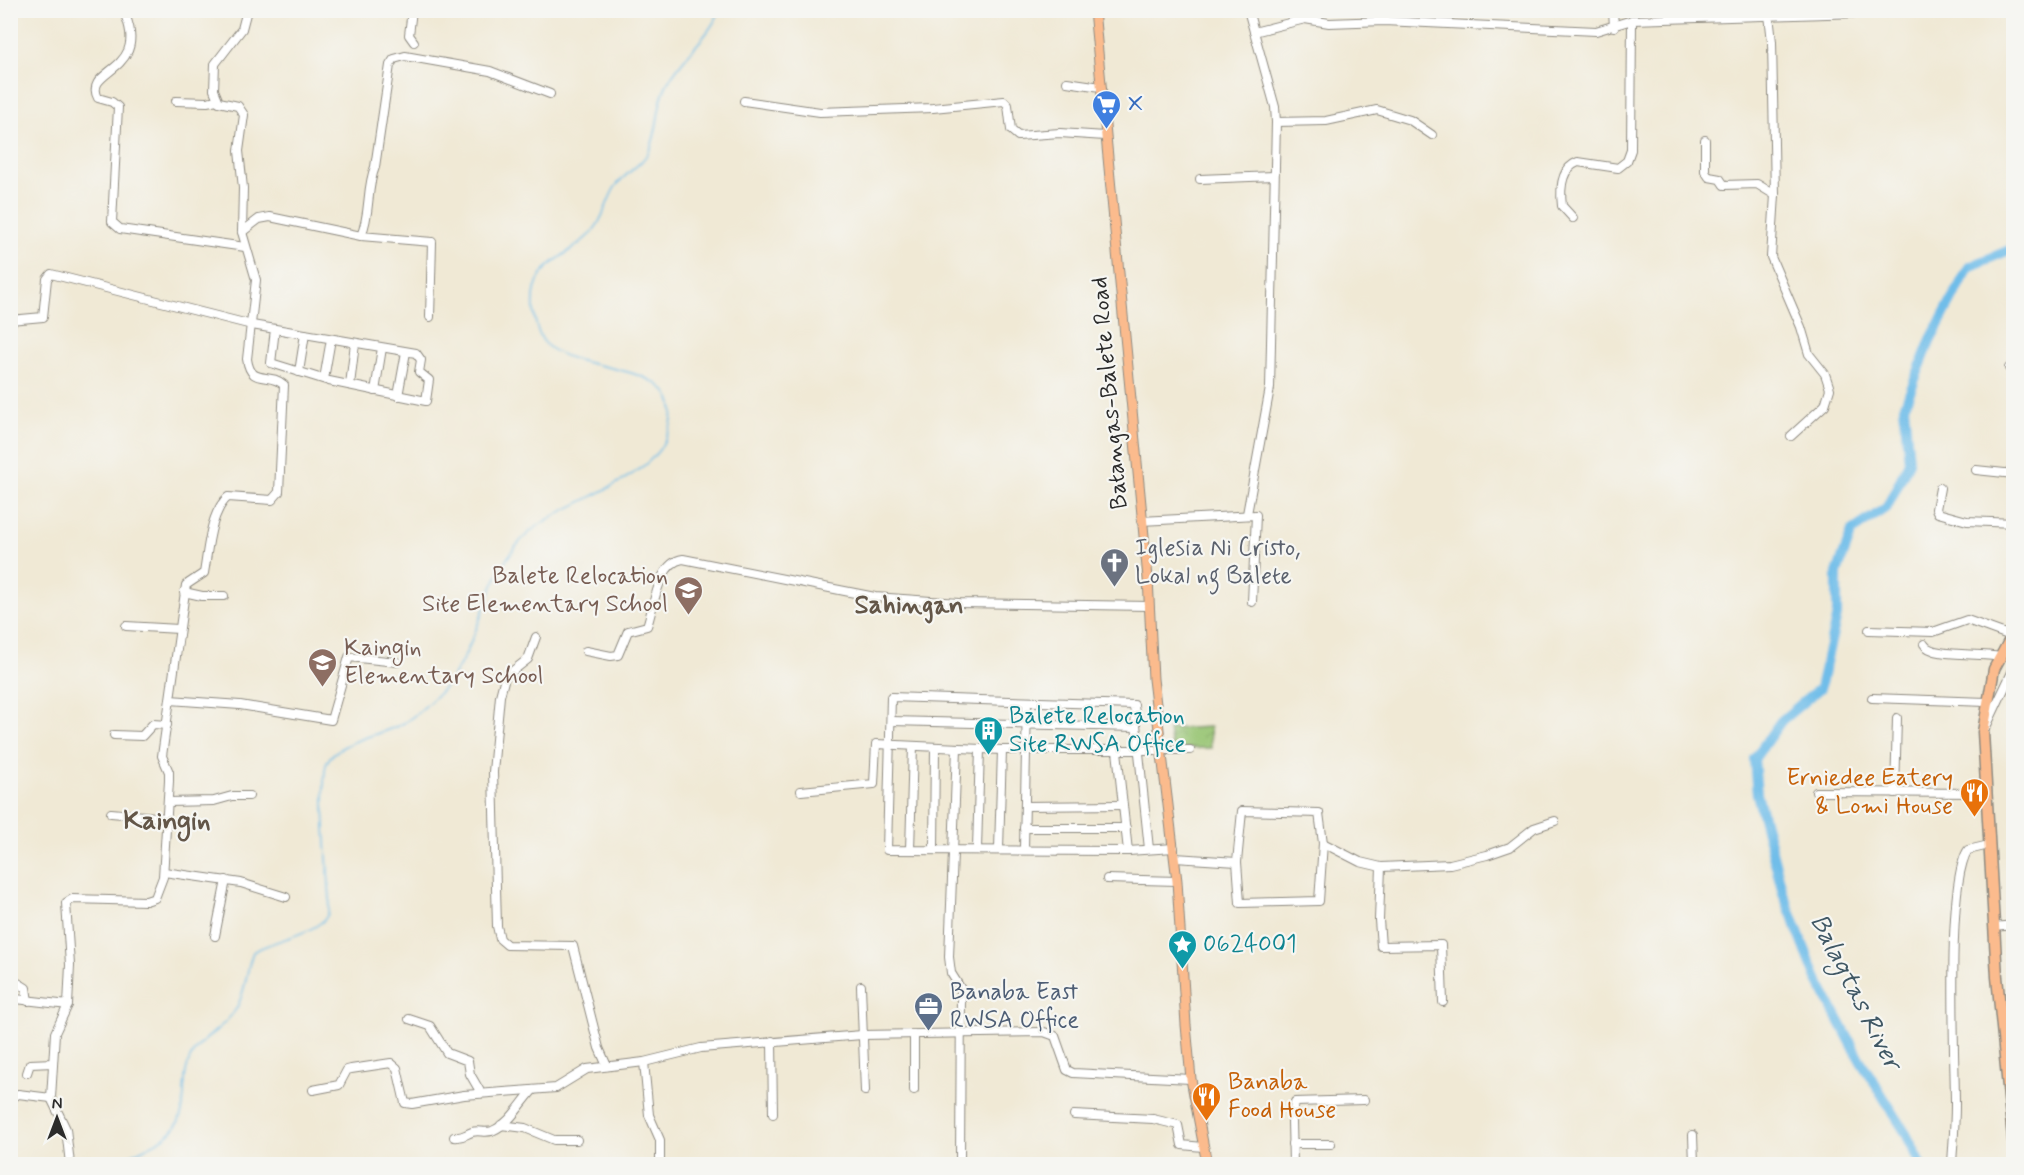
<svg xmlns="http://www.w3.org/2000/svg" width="2024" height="1175" viewBox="0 0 2024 1175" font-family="Mynerve,sans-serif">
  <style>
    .park { fill: url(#park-crowns); stroke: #62784f; stroke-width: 1.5 }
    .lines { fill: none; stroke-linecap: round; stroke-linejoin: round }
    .stream { stroke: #6fbde9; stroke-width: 1.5 }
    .river { stroke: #6fbde9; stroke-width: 10 }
    .minor-casing { stroke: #8e8a80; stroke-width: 10 }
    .major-casing { stroke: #8e8a80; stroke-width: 11 }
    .highway-casing { stroke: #8e8a80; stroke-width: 13 }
    .minor { stroke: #fff; stroke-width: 8 }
    .major { stroke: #fbbb8d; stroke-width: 9 }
    .highway { stroke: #fbbb8d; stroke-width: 10 }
    .labels { text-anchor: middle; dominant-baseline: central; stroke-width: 4.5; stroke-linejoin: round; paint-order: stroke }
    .shop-label { font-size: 24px; fill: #366cbe; stroke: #f6f6f2; text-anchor: start }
    .street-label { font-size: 24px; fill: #2b2b2b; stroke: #f6f6f2 }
    .worship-label { font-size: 24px; fill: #5b616d; stroke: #f6f6f2; text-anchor: start }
    .education-label { font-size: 24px; fill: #785e54; stroke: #f6f6f2; text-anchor: end }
    .culture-label { font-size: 24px; fill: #0d838f; stroke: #f6f6f2; text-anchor: start }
    .food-label { font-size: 24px; fill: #c56008; stroke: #f6f6f2; text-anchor: end }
    .service-label { font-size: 24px; fill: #4e5e75; stroke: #f6f6f2; text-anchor: start }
    .neighbourhood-label { font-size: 26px; font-weight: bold; fill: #635648; stroke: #f6f6f2 }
    .water-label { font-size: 26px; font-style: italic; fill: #3f5764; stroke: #f6f6f2 }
    .quarter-label { font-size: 27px; font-weight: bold; fill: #635648; stroke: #f6f6f2 }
  </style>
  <defs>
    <pattern id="park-crowns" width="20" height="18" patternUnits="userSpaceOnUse" patternTransform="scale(1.5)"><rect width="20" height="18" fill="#98c573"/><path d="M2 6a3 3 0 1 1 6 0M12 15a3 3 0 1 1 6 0" fill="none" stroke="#83a964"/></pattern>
  </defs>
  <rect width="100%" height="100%" fill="#f6f6f2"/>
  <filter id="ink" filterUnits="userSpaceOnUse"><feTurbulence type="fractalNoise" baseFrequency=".0167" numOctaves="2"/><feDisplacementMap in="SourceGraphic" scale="12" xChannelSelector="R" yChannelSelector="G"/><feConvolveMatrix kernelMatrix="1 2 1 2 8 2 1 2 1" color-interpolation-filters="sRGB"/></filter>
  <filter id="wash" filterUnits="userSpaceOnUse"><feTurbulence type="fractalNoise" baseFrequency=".008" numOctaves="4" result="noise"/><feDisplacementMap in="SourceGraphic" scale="24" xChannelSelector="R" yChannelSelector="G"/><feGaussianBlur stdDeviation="1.35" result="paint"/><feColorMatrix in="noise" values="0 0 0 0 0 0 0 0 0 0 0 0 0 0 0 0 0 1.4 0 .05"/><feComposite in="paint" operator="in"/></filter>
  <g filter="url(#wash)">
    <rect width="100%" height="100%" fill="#f0e9d5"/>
    <path class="park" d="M1210 727 1211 748 1172 749 1169 729Z"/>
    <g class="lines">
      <path class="stream" d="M119 1164C135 1148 163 1145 176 1126 188 1109 181 1083 188 1064 195 1040 224 1030 236 1009 246 992 246 970 253 952 270 941 318 933 327 916 329 912 329 906 330 901 329 875 319 781 327 762 337 741 382 735 402 724 416 716 428 704 439 693 484 648 481 572 531 531 568 501 646 482 665 440 704 360 587 376 550 348 538 339 535 324 534 310 530 261 566 261 592 232 603 221 606 203 614 189 623 173 643 166 650 149 660 127 656 100 670 79 684 55 710 36 720 10"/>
      <path class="river" d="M1921 1164 1904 1130 1860 1060 1816 977 1783 893 1757 794 1754 759 1781 721 1820 688 1837 615V573L1852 531 1887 507 1909 462 1904 407 1931 339 1969 267 2014 248"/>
    </g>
  </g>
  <g filter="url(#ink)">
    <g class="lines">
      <defs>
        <g id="minor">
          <path d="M123 10C153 73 82 68 98 98L112 102 118 107 112 222 120 229 245 247"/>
          <path d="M412 10 409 35 414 42"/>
          <path d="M1613 10 1614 27"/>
          <path d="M1769 15 1772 42 1775 195 1771 257 1801 327 1809 354 1825 374 1830 389 1825 405 1791 436"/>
          <path d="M1254 32 1305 19 1329 23 1384 21 1596 31 1632 20 1954 10"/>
          <path d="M1067 82 1101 87"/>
          <path d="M176 101 207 102 217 100"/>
          <path d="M744 101 820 112 933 108 1004 101 1008 105 1011 130 1018 136 1060 133 1105 136"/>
          <path d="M1276 122 1326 121 1377 110 1410 120 1432 135"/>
          <path d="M1705 140V171L1709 177 1720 179 1724 185 1757 184 1775 195"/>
          <path d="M1200 179 1274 176"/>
          <path d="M1573 218 1562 206C1560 190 1560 169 1578 162L1618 168 1627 161 1631 150 1632 20"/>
          <path d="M242 232 259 219 270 217 361 236 432 242 430 317"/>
          <path d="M361 236C371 213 366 189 375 167L390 65 394 59 405 56 490 71 550 94"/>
          <path d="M10 320 43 317 47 279 51 274 252 325 416 353 421 360 419 372 429 380 426 401 329 381 271 363 275 329"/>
          <path d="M2009 368H2014"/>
          <path d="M299 372 305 334"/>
          <path d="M324 379 331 339"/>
          <path d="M350 385 355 343"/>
          <path d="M375 391 382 348"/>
          <path d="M398 396 406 352"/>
          <path d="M1976 470 2014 474"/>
          <path d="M1940 488 1936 509 1938 513 1967 521 2014 523"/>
          <path d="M1247 514 1270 388 1276 122 1275 107 1248 10"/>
          <path d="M1141 521 1256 515 1252 602"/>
          <path d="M184 592 202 596H224"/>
          <path d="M126 626 179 629"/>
          <path d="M1869 630 1933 632 1967 620 2011 636"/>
          <path d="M536 637 528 659 505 677 500 696 493 772 497 926 500 939 507 945 573 946 599 1048 607 1066"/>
          <path d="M1924 644C1931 658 1981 652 1999 657"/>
          <path d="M586 651 611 656 618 655 628 631 647 626C654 607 658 562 683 559L875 597 959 603 1149 606"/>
          <path d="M1872 698 1987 702"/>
          <path d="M170 700 240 705 331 720 349 657 397 662"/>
          <path d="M891 721 1136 727"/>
          <path d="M1985 729 2014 668"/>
          <path d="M114 735 142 736 153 724 167 725"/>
          <path d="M957 748 949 957 951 973 961 989 960 1164"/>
          <path d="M1117 751 1128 851"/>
          <path d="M801 791 874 784 876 744 1002 750H1190"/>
          <path d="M1816 792 1986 793"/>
          <path d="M1895 793 1897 718"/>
          <path d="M168 802 214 801 232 796H249"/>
          <path d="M1025 806 1123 805"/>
          <path d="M1242 811 1319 813 1323 843 1319 901 1240 903 1237 862Z"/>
          <path d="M111 813 167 818"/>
          <path d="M1024 828H1126"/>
          <path d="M1323 843 1360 862 1381 867 1379 920 1381 946 1441 945 1443 1002"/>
          <path d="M977 849 980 749"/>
          <path d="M999 849 1002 750"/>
          <path d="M1024 849 1027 702"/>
          <path d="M1149 849 1134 705 891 697 887 850 1128 851 1174 848"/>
          <path d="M910 850 913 746"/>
          <path d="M934 850 935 747"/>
          <path d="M1175 858 1237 862"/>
          <path d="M1381 867 1450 864 1487 855 1510 847 1534 828 1555 821"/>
          <path d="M164 872 241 883 286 897"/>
          <path d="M1107 879 1177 881"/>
          <path d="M1994 927 2014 925"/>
          <path d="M215 936 226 880"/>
          <path d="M18 983 26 988 28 1001"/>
          <path d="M861 986 865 1091"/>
          <path d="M16 999 68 1005"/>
          <path d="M409 1019 430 1026 447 1053 468 1061 470 1074 481 1093"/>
          <path d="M2002 1025 2014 1024"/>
          <path d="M914 1035V1090"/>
          <path d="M772 1041 773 1114"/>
          <path d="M644 1062 649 1115 660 1140V1164"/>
          <path d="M27 1073 30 1064 53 1063"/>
          <path d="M313 1090 339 1085 347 1070 351 1069 391 1063 397 1068 405 1103 412 1104 464 1095 556 1088 587 1069 644 1062 701 1048 862 1035 1044 1032 1055 1036 1067 1070 1073 1073 1191 1079"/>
          <path d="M10 1100 18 1094 51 1098"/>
          <path d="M1074 1115 1153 1119 1178 1125 1182 1145 1203 1147"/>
          <path d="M501 1125 525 1128 554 1140H577"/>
          <path d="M1693 1135 1694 1164"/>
          <path d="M454 1137C463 1138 464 1135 472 1132 478 1130 485 1133 492 1131 511 1123 520 1104 533 1090"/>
          <path d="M1292 1144H1331"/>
          <path d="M70 1164 66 1129 51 1098 55 1033 68 1005 70 965 66 903 72 899 146 901 155 898 163 877 169 781V772L162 756 186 585 204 573C208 551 210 512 228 497L272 500 279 492 284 385C269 371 251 387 247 359L256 280 242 232 243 188 239 151 244 115 238 106 219 102 214 90 215 64 242 29 247 10"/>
          <path d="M1293 1164 1292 1121 1295 1102 1364 1100"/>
          <path d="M1952 1164C1953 1145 1955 1125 1955 1105 1955 1057 1946 882 1968 850L1989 845"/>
        </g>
        <path id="major" d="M1094 10 1148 578 1153 679 1177 881 1186 1025 1191 1079 1207 1164"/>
        <path id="highway" d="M2014 632 1994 669 1983 732 1997 977 2014 1148"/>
      </defs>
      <use href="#minor" class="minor-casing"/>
      <use href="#major" class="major-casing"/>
      <use href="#highway" class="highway-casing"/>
      <use href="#minor" class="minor"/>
      <use href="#major" class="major"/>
      <use href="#highway" class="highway"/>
    </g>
  </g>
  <defs>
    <symbol id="supermarket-pin" viewBox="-11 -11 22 30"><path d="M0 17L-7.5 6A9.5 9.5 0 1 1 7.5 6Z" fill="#3f7fe0" stroke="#f6f6f2"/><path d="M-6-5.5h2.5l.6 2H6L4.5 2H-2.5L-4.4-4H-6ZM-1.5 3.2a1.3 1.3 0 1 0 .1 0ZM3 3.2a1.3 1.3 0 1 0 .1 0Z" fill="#fff"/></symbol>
    <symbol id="church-pin" viewBox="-11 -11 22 30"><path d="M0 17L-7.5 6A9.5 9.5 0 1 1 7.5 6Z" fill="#6b7280" stroke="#f6f6f2"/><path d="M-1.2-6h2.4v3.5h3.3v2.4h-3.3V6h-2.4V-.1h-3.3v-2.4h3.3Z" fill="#fff"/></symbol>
    <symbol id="school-pin" viewBox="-11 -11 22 30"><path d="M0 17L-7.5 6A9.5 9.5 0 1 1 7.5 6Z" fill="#8d6e63" stroke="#f6f6f2"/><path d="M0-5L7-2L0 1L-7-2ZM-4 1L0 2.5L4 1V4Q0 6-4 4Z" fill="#fff"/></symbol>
    <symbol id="building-pin" viewBox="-11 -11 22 30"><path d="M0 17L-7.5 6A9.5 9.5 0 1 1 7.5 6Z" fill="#0f9aa8" stroke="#f6f6f2"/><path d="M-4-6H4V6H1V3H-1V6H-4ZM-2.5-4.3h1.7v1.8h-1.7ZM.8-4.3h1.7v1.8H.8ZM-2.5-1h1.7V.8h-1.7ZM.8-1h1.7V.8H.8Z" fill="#fff"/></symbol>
    <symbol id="restaurant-pin" viewBox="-11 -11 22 30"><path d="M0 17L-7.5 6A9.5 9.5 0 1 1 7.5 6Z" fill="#e8710a" stroke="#f6f6f2"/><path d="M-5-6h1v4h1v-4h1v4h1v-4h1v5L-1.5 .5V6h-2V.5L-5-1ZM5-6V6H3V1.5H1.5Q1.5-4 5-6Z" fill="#fff"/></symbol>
    <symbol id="sight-pin" viewBox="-11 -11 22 30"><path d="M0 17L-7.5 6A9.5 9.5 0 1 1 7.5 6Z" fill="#0f9aa8" stroke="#f6f6f2"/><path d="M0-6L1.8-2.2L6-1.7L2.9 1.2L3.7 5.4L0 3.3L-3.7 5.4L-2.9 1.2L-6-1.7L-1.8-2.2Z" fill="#fff"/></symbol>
    <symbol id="office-pin" viewBox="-11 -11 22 30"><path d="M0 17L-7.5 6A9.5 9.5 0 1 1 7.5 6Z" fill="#5c6f8a" stroke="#f6f6f2"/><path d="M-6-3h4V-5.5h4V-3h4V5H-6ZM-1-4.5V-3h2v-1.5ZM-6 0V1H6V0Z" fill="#fff"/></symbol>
  </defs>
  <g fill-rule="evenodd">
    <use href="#supermarket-pin" x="1090" y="88" width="33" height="45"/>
    <use href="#church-pin" x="1098" y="546" width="33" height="45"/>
    <use href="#school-pin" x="672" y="574" width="33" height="45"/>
    <use href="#school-pin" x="306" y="646" width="33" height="45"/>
    <use href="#building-pin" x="972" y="714" width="33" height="45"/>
    <use href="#restaurant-pin" x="1958" y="776" width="33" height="45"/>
    <use href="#sight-pin" x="1166" y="928" width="33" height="45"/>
    <use href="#office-pin" x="912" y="990" width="33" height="45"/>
    <use href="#restaurant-pin" x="1190" y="1080" width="33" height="45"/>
  </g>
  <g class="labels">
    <g class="shop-label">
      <text x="1128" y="104">X</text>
    </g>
    <g class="street-label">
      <text transform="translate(1110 393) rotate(-95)">Batangas-Balete Road</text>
    </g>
    <g class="worship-label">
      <text x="1135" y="548">Iglesia Ni Cristo,<tspan x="1135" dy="28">Lokal ng Balete</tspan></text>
    </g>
    <g class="education-label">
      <text x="668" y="576">Balete Relocation<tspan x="668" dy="28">Site Elementary School</tspan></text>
      <text x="344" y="648" text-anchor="start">Kaingin<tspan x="344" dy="28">Elementary School</tspan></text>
    </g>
    <g class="culture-label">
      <text x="1009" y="716">Balete Relocation<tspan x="1009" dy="28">Site RWSA Office</tspan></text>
      <text x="1203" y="944">0624001</text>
    </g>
    <g class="food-label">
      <text x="1953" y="778">Erniedee Eatery<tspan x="1953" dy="28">&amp; Lomi House</tspan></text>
      <text x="1228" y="1082" text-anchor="start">Banaba<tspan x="1228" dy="28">Food House</tspan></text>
    </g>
    <g class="service-label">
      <text x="950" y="992">Banaba East<tspan x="950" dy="28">RWSA Office</tspan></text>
    </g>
    <g class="neighbourhood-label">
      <text x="909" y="606">Sahingan</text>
    </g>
    <g class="water-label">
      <text transform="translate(1855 992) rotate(63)">Balagtas River</text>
    </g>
    <g class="quarter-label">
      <text x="167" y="821">Kaingin</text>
    </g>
  </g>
  <rect width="2024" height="1175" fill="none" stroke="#f6f6f2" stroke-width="36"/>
  <g transform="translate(57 1118)" stroke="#f6f6f2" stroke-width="4.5" paint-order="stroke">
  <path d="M0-4.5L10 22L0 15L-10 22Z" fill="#2b2b2b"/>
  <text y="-9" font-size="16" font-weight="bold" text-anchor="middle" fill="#2b2b2b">N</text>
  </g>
</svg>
